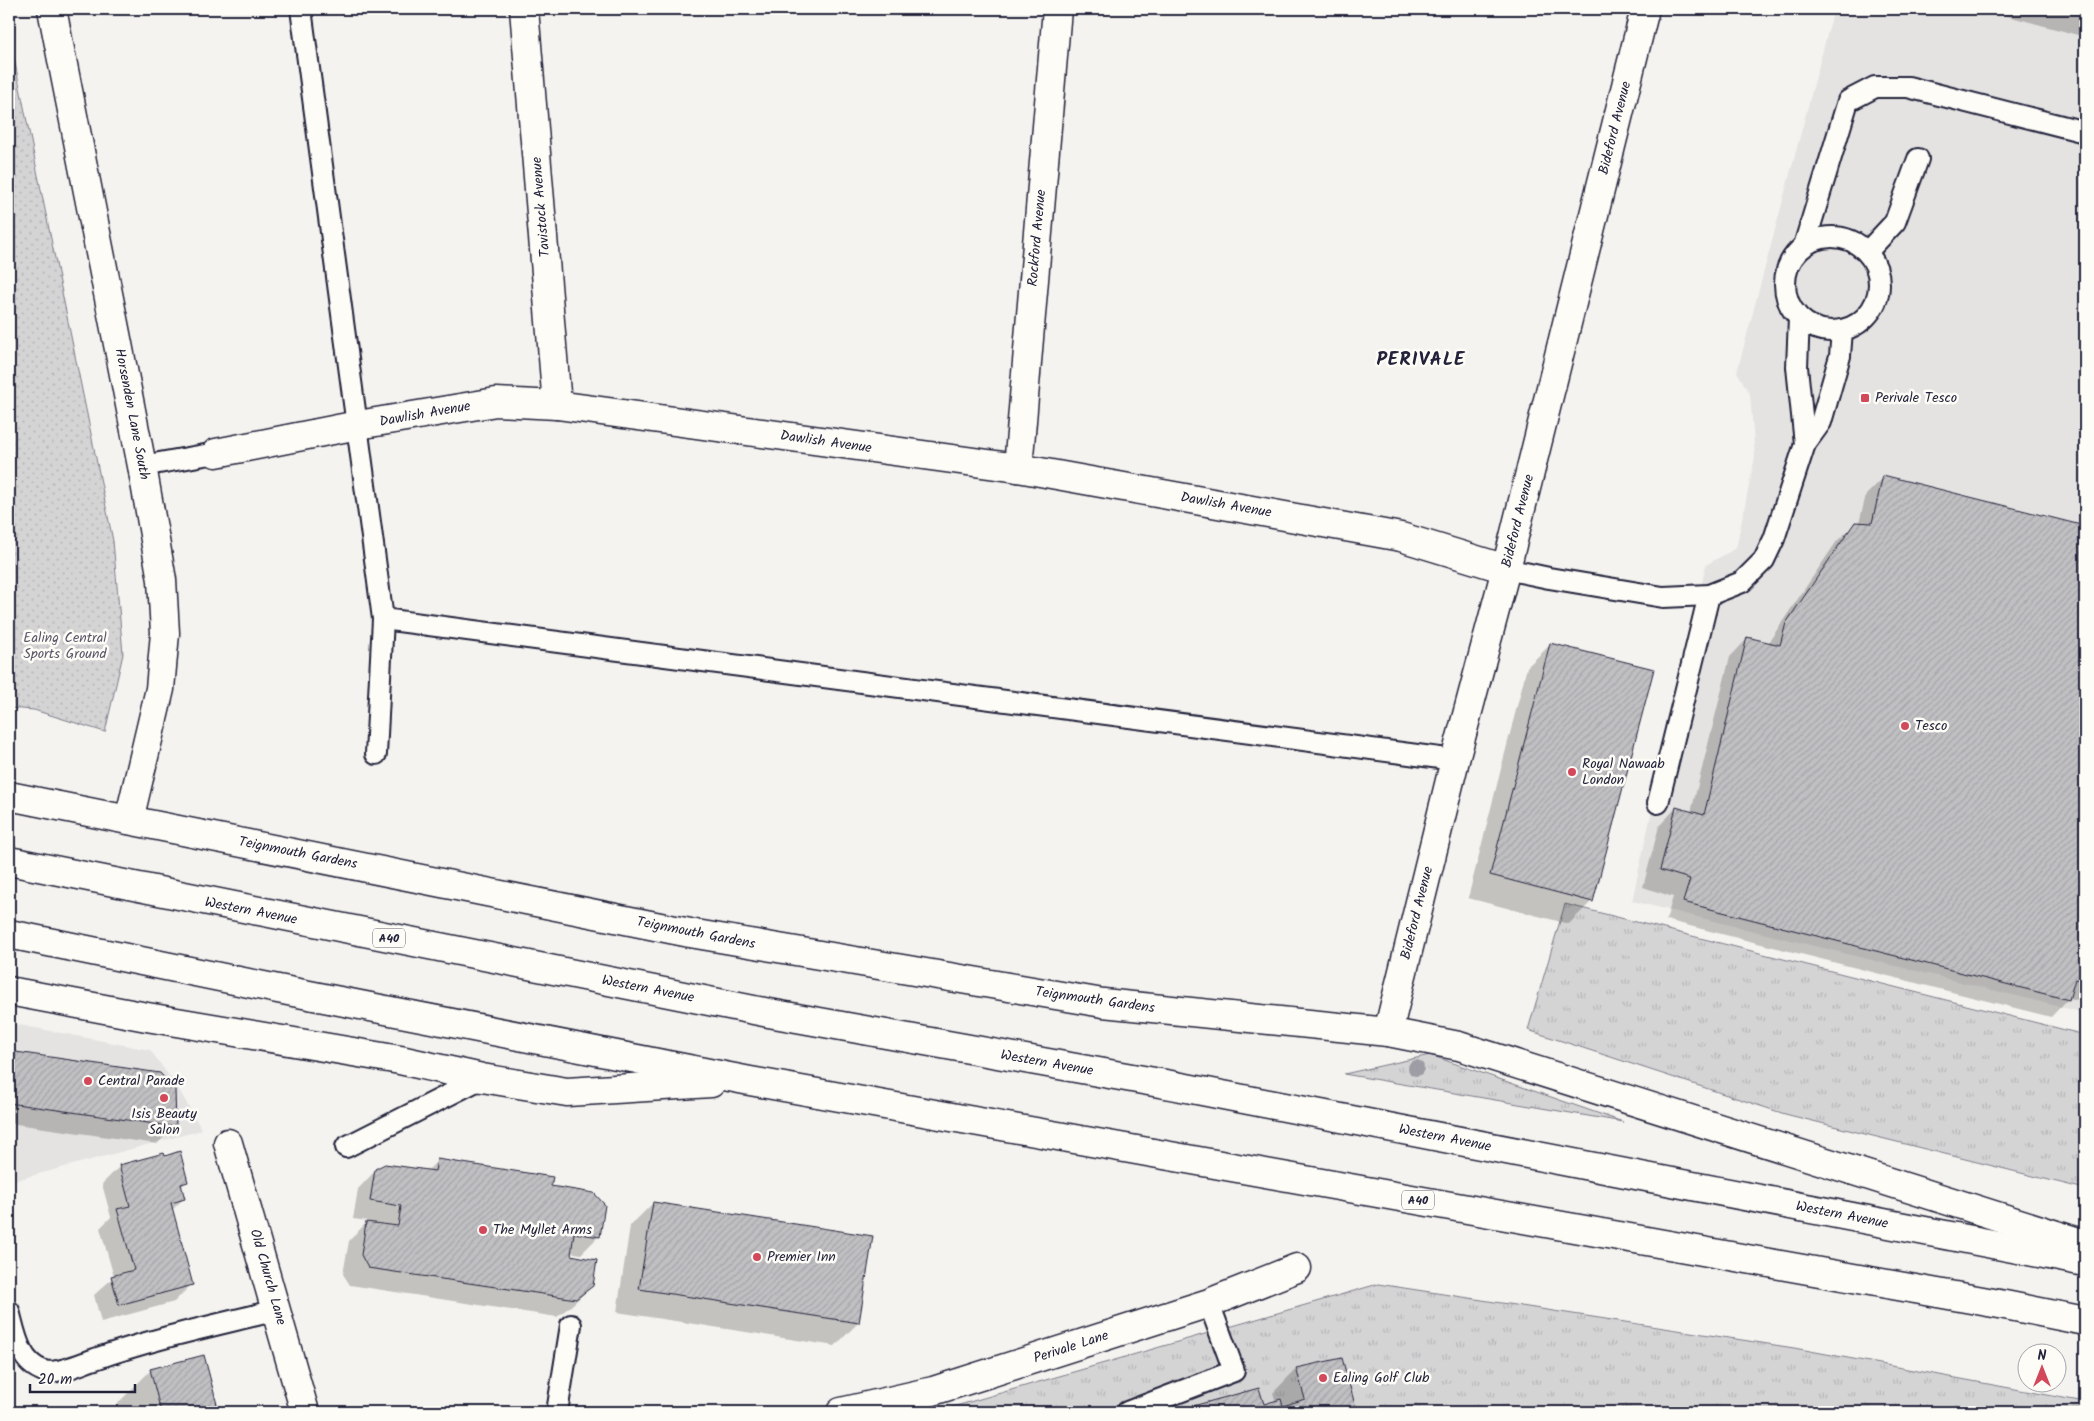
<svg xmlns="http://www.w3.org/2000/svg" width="2094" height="1421" viewBox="0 0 2094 1421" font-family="Kalam,sans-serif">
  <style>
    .built { fill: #e4e3e2 }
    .grass { fill: url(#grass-tufts); stroke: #7c7b88 }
    .park { fill: url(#park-dots); stroke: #7c7b88 }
    .shadow { fill: #0003 }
    .building { fill: url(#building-hatch); stroke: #22223b }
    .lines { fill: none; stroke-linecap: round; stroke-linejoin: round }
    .lane-casing { stroke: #22223b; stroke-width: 24 }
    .street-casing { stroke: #22223b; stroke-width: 31 }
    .secondary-casing { stroke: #22223b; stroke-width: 31 }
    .highway-casing { stroke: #22223b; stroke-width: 31 }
    .lane { stroke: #fdfcf7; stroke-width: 20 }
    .street { stroke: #fdfcf7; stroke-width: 28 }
    .secondary { stroke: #fdfcf7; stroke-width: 28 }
    .highway { stroke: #fdfcf7; stroke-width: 28 }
    .tree { fill: #9e9da5 }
    .poi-dot { fill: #d1495b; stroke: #fdfcf7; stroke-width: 2 }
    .labels { text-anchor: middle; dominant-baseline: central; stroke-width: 5; stroke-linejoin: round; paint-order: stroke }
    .shield { fill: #fdfcf7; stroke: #646373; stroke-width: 1 }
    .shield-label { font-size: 12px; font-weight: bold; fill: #22223b }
    .street-label { font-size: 14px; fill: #22223b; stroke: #fdfcf7 }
    .poi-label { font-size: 14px; fill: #22223b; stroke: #fdfcf7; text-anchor: start }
    .park-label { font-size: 14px; fill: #585769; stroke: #fdfcf7 }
    .district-label { font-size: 19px; font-weight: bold; letter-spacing: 1px; fill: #22223b; stroke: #fdfcf7 }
  </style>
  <defs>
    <pattern id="grass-tufts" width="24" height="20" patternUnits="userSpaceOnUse" patternTransform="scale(1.25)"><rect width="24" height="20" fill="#d5d4d5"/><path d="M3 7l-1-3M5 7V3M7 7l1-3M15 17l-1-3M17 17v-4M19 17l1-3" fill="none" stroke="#b7b6b8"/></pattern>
    <pattern id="park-dots" width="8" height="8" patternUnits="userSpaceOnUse" patternTransform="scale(1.25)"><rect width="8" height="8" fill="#d5d4d5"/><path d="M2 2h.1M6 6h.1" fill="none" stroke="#b7b6b8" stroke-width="1.8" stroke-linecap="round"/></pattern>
    <pattern id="building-hatch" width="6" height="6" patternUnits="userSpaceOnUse" patternTransform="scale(1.25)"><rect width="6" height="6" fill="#c0bfc2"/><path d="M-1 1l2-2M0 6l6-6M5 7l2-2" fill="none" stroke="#a5a4a8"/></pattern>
  </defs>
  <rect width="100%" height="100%" fill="#f4f3ef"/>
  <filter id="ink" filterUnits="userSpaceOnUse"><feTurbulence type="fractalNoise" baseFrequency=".02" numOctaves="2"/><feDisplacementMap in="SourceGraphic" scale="10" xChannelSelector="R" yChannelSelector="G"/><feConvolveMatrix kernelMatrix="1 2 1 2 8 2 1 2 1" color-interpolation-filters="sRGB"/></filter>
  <g filter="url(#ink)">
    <g class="built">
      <path d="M1834 9H2085V1013L1632 901 1706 565 1736 548 1755 457 1750 394 1737 372Z"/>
      <path d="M9 1023 150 1050 178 1088 202 1130 9 1182Z"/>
    </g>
    <g class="grass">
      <path d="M1565 904 2085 1035V1189L1785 1114 1528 1030Z"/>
      <path d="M1430 1055 1623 1122 1344 1074Z"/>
      <path d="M1378 1284 1794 1348 2085 1402V1412H935Z"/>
    </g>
    <path class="park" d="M9 34 113 541 123 654 105 732 34 710 9 708Z"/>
    <g class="shadow">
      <path d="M2001 9H2085V37L2000 14Z"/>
      <path d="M1884 477 2085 528V997L2082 1001 2069 998 2051 1017 1666 920 1673 897 1643 887 1659 826 1676 808 1691 812 1730 657 1747 639 1768 643 1837 541 1856 523H1859L1866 495Z"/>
      <path d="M1551 644 1592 901 1569 924 1468 898 1527 667Z"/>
      <path d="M9 1053 159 1074 175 1126 157 1144 9 1123Z"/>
      <path d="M438 1160 550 1188 599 1236 581 1254 570 1252V1256L592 1286 573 1304 557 1317 350 1285 343 1274 349 1241 368 1221 353 1219 358 1189 376 1170 427 1171Z"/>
      <path d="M120 1166 187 1181 181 1187 184 1198 171 1211 192 1284 174 1302 101 1322 94 1295 114 1277 100 1228 111 1217 102 1184Z"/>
      <path d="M653 1203 858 1323 835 1346 617 1312 630 1226Z"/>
      <path d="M203 1356 217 1412H121L118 1403 151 1370Z"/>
      <path d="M1341 1360 1356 1412H1176L1258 1389 1263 1406 1276 1402 1273 1393 1296 1369Z"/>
    </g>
    <g class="building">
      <path d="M1883 475 2085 526V981L2075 979 2069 1000 1683 902 1690 879 1660 870 1676 807 1704 815 1747 637 1780 645 1786 623 1855 522 1872 523Z"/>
      <path d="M1550 643 1654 669 1593 902 1490 875Z"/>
      <path d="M9 1051 160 1073 175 1089 176 1127 9 1103Z"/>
      <path d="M180 1151 188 1182 181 1184 185 1199 171 1203 193 1285 119 1305 111 1276 134 1270 117 1209 130 1206 119 1165 164 1153 165 1156Z"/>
      <path d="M437 1159 553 1177 551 1186 594 1193 605 1205 600 1237 574 1233 571 1255 597 1260 593 1286 576 1299 368 1268 361 1255 366 1222 398 1226 401 1206 370 1201 375 1169 385 1164 435 1171Z"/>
      <path d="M653 1202 873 1236 859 1323 639 1289Z"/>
      <path d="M204 1355 219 1412H161L150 1369Z"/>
      <path d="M1342 1358 1357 1412H1171L1259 1388 1264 1404 1281 1399 1283 1406 1305 1399 1296 1368Z"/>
    </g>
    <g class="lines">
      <defs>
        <g id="lane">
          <path d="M301 9 383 619 1455 760"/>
          <circle cx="1832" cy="284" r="47"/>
          <path d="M1804 246 1848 101 1875 87H1908L2085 132"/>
          <path d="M1867 252 1895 222 1918 159"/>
          <path d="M1799 318 1797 367 1805 444"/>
          <path d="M142 466 216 453"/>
          <path d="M1506 569 1549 578 1663 597 1709 595 1742 582 1764 560 1774 539 1805 444 1821 422 1840 356 1842 330"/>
          <path d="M376 754 383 619"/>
          <path d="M1658 803 1709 595"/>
          <path d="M346 1147 482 1078"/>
          <path d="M9 1311C15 1333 19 1363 44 1371 57 1375 82 1363 95 1359 154 1338 217 1325 277 1310"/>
          <path d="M557 1412 571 1325"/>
          <path d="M1127 1412 1234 1371 1209 1303"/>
        </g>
        <g id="street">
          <path d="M524 9 557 405"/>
          <path d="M216 453 358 425 496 402 557 405 1018 468 1401 537 1506 569"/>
          <path d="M1018 468 1057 9"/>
          <path d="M228 1143 305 1412"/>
          <path d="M841 1412 933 1391 1209 1303 1297 1268"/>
        </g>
        <g id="secondary">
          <path d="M52 9 142 466 162 580 165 633 160 689 129 820"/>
          <path d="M9 796 690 933 1103 1003 1388 1032 1455 760 1506 569 1645 9"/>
        </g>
        <g id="highway">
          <path d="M9 861 769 1013 1171 1085 2085 1262"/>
          <path d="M9 934 278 989 750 1081 2005 1305 2085 1321"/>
          <path d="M9 991 147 1017 400 1060 482 1078 567 1092 711 1083"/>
          <path d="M1388 1032 1459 1046 2085 1244"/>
        </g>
      </defs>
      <use href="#lane" class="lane-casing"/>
      <use href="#street" class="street-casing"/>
      <use href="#secondary" class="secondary-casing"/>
      <use href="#highway" class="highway-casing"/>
      <use href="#lane" class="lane"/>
      <use href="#street" class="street"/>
      <use href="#secondary" class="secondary"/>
      <use href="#highway" class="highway"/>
    </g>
    <circle class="tree" cx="1416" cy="1068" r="8"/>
  </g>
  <g class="poi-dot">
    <rect x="1860" y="393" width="10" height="10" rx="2.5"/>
    <circle cx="1905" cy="726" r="5"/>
    <circle cx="1572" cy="772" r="5"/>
    <circle cx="88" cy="1081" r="5"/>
    <circle cx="164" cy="1098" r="5"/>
    <circle cx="483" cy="1230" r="5"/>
    <circle cx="757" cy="1257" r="5"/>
    <circle cx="1323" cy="1378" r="5"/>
  </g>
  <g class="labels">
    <g class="shield">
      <rect x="373" y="928.5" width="32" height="19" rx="4"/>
      <rect x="1402" y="1190.5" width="32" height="19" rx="4"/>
    </g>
    <g class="shield-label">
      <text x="389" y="938">A40</text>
      <text x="1418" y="1200">A40</text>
    </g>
    <g class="street-label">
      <text transform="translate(1615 128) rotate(-76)">Bideford Avenue</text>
      <text transform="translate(541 207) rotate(-95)">Tavistock Avenue</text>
      <text transform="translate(1037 238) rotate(-85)">Rockford Avenue</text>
      <text transform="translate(132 414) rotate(79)">Horsenden Lane South</text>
      <text transform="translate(425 414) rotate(-10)">Dawlish Avenue</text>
      <text transform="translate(826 442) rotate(8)">Dawlish Avenue</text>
      <text transform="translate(1226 505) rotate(10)">Dawlish Avenue</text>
      <text transform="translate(1518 521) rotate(-76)">Bideford Avenue</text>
      <text transform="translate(298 853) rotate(11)">Teignmouth Gardens</text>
      <text transform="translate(251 911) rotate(11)">Western Avenue</text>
      <text transform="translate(1417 913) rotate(-76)">Bideford Avenue</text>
      <text transform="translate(696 933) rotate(11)">Teignmouth Gardens</text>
      <text transform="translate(648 989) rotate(11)">Western Avenue</text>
      <text transform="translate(1095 1000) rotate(8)">Teignmouth Gardens</text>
      <text transform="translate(1047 1063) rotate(10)">Western Avenue</text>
      <text transform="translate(1445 1138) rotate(11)">Western Avenue</text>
      <text transform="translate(1842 1215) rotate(11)">Western Avenue</text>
      <text transform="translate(268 1277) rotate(74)">Old Church Lane</text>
      <text transform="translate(1071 1347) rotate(-18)">Perivale Lane</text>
    </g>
    <g class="poi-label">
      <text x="1875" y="398">Perivale Tesco</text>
      <text x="1915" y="726">Tesco</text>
      <text x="1582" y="764">Royal Nawaab<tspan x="1582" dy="16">London</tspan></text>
      <text x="98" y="1081">Central Parade</text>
      <text x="164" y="1114" text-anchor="middle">Isis Beauty<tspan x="164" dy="16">Salon</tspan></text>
      <text x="493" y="1230">The Myllet Arms</text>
      <text x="767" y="1257">Premier Inn</text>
      <text x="1333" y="1378">Ealing Golf Club</text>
    </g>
    <g class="park-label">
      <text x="65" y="638">Ealing Central<tspan x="65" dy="16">Sports Ground</tspan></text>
    </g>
    <g class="district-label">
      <text x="1421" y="360">PERIVALE</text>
    </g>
  </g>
  <rect width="2094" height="1421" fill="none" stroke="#fdfcf7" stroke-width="30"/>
  <rect x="15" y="15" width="2064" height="1391" fill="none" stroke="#22223b" stroke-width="2" filter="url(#ink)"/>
  <g transform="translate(2042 1368)"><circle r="24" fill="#fdfcf7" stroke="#a5a5ac"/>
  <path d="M0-4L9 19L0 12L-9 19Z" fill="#d1495b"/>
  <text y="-8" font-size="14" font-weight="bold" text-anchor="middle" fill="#22223b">N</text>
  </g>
  <path d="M30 1384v8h105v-8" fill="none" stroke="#22223b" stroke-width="2.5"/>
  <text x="38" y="1384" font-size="15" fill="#22223b" stroke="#fdfcf7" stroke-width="4" paint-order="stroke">20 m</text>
</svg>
